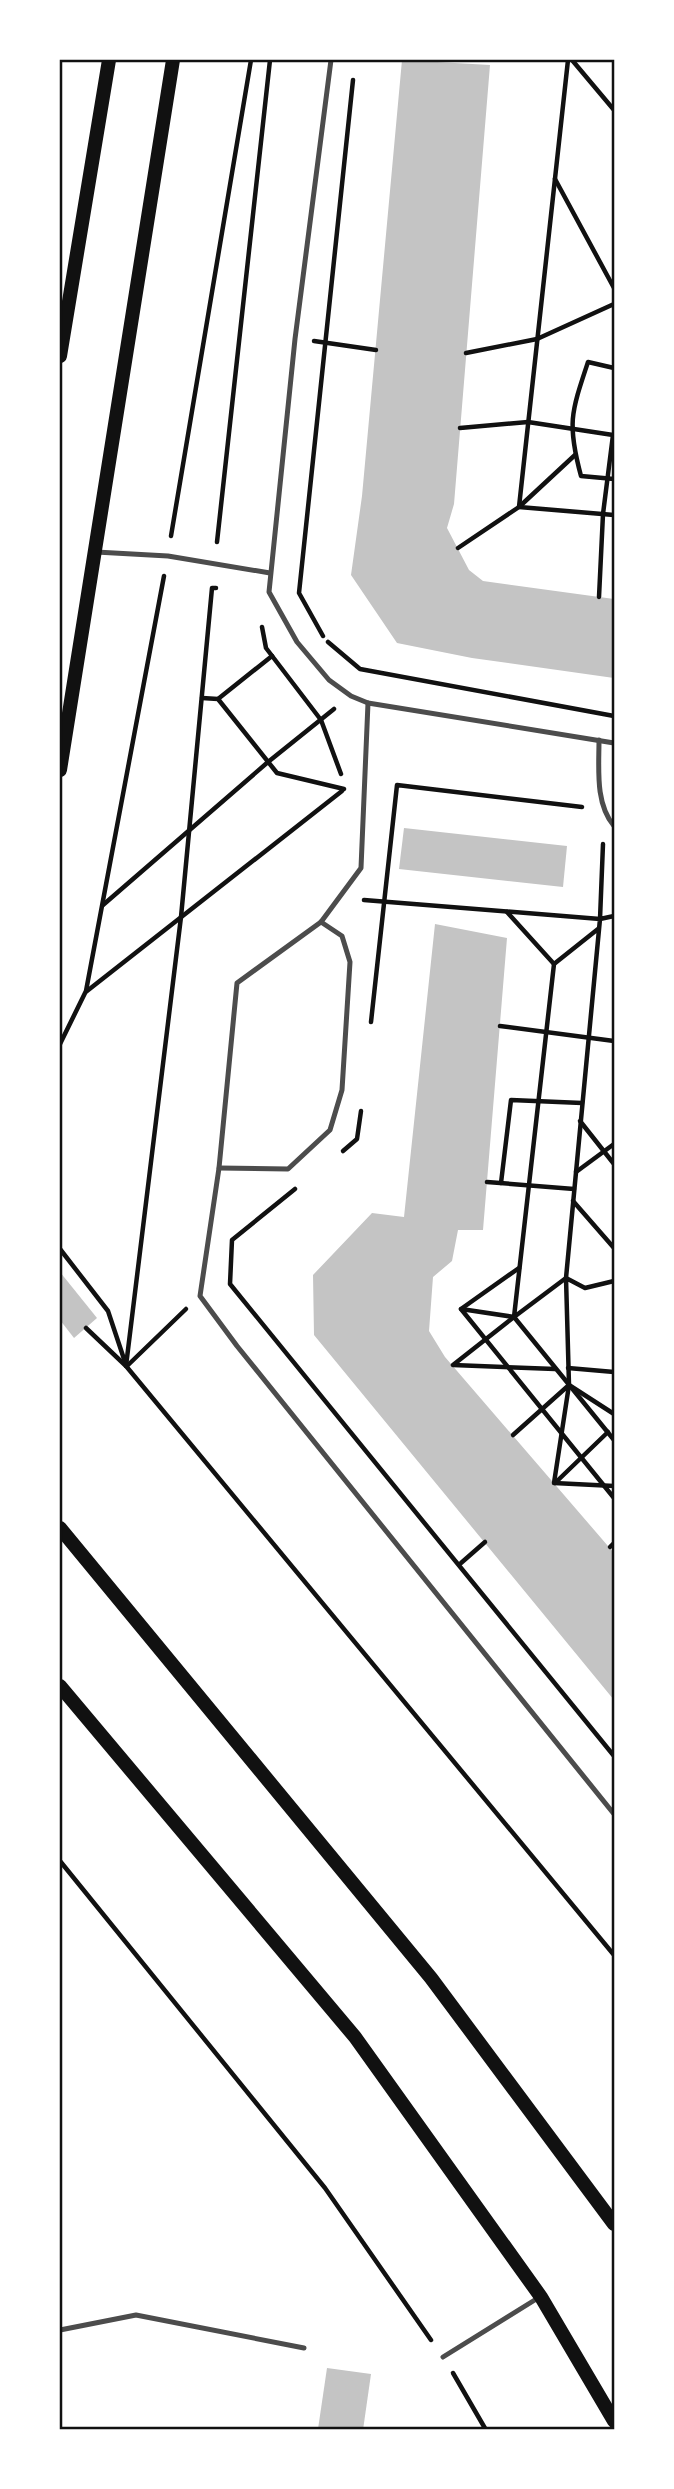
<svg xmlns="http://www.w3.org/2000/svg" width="674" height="2489" viewBox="0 0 674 2489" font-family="Commissioner,sans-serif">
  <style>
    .building { fill: #c4c4c4 }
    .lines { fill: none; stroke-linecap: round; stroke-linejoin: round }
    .path { stroke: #111; stroke-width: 4.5 }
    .service { stroke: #4c4c4c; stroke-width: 5 }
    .secondary { stroke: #111; stroke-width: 14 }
    .neatline { fill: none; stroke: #111; stroke-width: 2.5 }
  </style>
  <rect width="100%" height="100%" fill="#fff"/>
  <g class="building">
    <path d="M402 60 490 65 454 504 447 528 469 570 483 581 614 599V678L472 658 397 643 351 575 362 496Z"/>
    <path d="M404 828 567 846 563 887 399 869Z"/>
    <path d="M435 924 507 938 483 1230H458L452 1261 433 1277 429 1331 445 1357 614 1553V1700L314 1335 313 1275 372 1213 404 1217Z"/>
    <path d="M60 1272 97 1318 74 1338 60 1320Z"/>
    <path d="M327 2368 371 2374 363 2430 318 2429Z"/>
  </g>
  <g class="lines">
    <g class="path">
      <path d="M568 60 519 507 614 515"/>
      <path d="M572 60 614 110"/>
      <path d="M555 179 614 288"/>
      <path d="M314 341 376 350"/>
      <path d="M466 353 537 339 614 304"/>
      <path d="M614 368 588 362C571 413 567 424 581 476L614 479"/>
      <path d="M460 428 528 422 613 435 603 514 599 597"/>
      <path d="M171 536 251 60"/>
      <path d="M217 542 270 60"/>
      <path d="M458 548 519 507 575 455"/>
      <path d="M262 627 266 648 321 720 341 774"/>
      <path d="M323 636 299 593 353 80"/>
      <path d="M328 642 360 669 614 716"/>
      <path d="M202 698 218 699 277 773 344 789"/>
      <path d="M218 699 272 656"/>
      <path d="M603 844 600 919 614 916"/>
      <path d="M364 900 600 919 566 1278 514 1317 554 964 598 929"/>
      <path d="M103 905 268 762 334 709"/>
      <path d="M507 912 554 964"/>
      <path d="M87 991 342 791"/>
      <path d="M371 1022 397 785 582 807"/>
      <path d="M500 1026 614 1041"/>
      <path d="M60 1044 86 991 164 576"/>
      <path d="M580 1121 614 1164"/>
      <path d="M343 1151 357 1139 361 1111"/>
      <path d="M576 1172 614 1144"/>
      <path d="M487 1182 574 1189"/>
      <path d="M501 1183 511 1100 582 1103"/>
      <path d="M295 1189 232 1240 230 1284 614 1756"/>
      <path d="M573 1201 614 1248"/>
      <path d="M60 1249 108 1311 125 1362"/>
      <path d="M519 1268 461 1309 614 1498"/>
      <path d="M614 1281 585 1288 566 1278 569 1385 614 1414"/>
      <path d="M461 1309 514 1317 614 1440"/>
      <path d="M514 1317 453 1365 555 1369"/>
      <path d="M86 1328 126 1366 614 1955"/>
      <path d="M126 1366 181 917 212 588H216"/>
      <path d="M127 1366 186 1309"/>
      <path d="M568 1368 614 1372"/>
      <path d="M513 1435 569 1385 554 1483 614 1486"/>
      <path d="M555 1483 608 1432"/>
      <path d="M610 1547 614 1543"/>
      <path d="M461 1563 485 1542"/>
      <path d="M60 1861 325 2188 431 2340"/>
      <path d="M453 2373 486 2430"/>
    </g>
    <g class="service">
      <path d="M331 60 295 339 269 592 297 642 329 680 351 696 368 703 614 743"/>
      <path d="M96 552 168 556 270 573"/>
      <path d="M368 703 361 868 321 922 237 983 219 1168 200 1296 237 1346 614 1814"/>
      <path d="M599 740C599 769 595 803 614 826"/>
      <path d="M219 1168 288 1169 330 1130 342 1090 350 962 342 936 321 922"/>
      <path d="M60 2330 136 2315 304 2348"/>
      <path d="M443 2357 538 2298"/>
    </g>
    <g class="secondary">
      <path d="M60 356 109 60"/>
      <path d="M60 770 173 60"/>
      <path d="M60 1528 431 1978 614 2224"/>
      <path d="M60 1686 355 2037 541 2297 614 2421"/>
    </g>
  </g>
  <rect width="674" height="2489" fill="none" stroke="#ffffff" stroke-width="122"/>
  <rect x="61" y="61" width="552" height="2367" class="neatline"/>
</svg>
